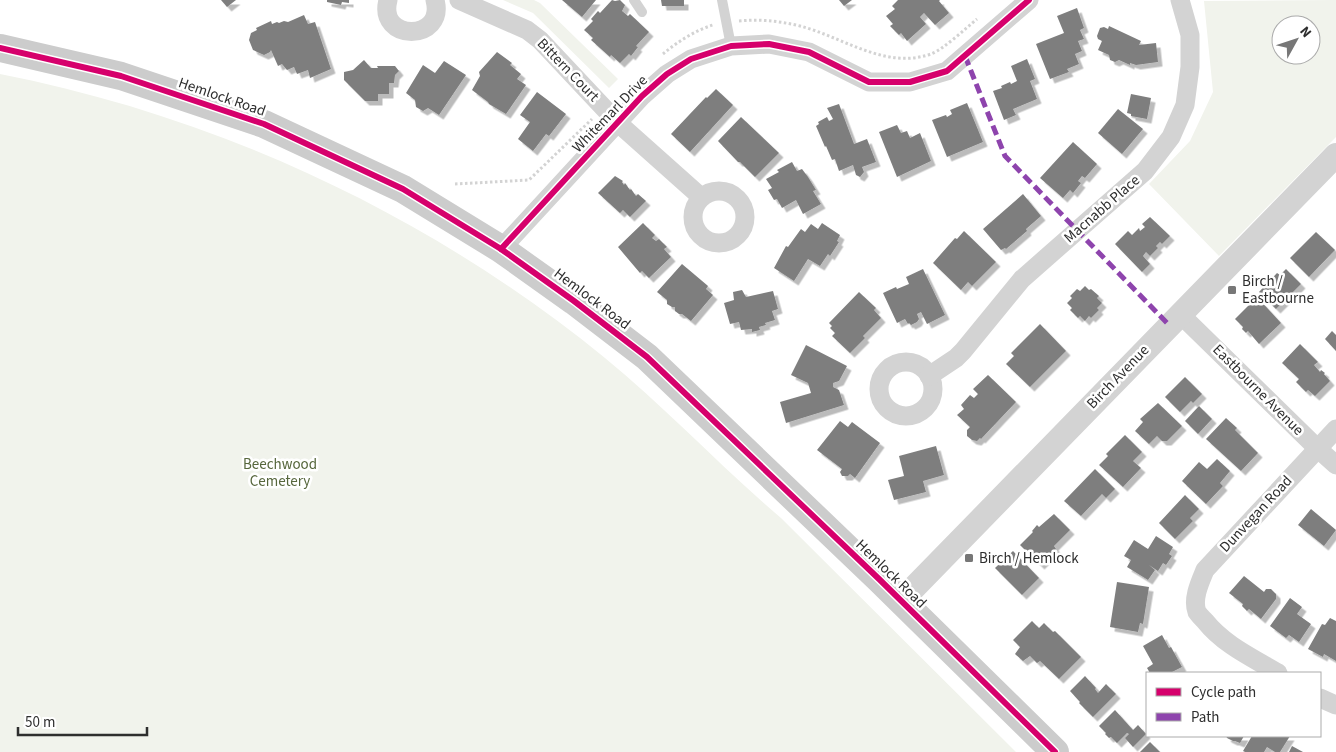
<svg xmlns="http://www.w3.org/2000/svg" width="1336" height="752" viewBox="0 0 1336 752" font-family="'Source Sans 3',sans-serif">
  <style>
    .green { fill: #f1f3ec; fill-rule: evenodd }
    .building { fill: #7e7e7e; filter: url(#shadow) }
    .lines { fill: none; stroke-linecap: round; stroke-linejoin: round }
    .path { stroke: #d3d3d3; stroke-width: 3; stroke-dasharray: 2.5 2.5; stroke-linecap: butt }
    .service { stroke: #d3d3d3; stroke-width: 10 }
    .minor { stroke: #d3d3d3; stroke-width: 19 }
    .tertiary { stroke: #d3d3d3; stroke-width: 24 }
    .secondary { stroke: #ccc; stroke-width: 28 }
    .quiet { stroke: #8e44ad; stroke-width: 5; stroke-dasharray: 10 5; stroke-linecap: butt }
    .cycleway-casing { stroke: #fff; stroke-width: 9 }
    .cycleway { stroke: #d6006c; stroke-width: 6 }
    .poi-dot { fill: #777; stroke: #fff; stroke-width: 2 }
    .labels { text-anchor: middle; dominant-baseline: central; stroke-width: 5; stroke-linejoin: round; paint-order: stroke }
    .street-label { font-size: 15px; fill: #2e2e2e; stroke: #fff }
    .poi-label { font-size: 15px; fill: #2e2e2e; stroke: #fff; text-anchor: start }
    .park-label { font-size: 15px; fill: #57673d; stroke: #fff }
  </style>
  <defs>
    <filter id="shadow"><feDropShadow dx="4.5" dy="4.5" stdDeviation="0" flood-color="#0004"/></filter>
  </defs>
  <rect width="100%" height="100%" fill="#fff"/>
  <g class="green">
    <path d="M503 0H534L540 3 618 79 609 88 533 13Z"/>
    <path d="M1336 0V137L1219 256 1149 184 1190 141 1213 92 1204 1ZM1281 25H1311V55H1281Z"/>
    <path d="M0 74C220 117 431 216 605 358 666 408 720 466 781 518L1016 752H0Z"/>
  </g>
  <g class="building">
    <path d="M221 0H236L227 7Z"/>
    <path d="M327 0H349V3L342 2 341 5 327 2Z"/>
    <path d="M562 0H596L582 17Z"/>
    <path d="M612 0 615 1 620 0 625 5 622 11 628 16 630 14 649 32 636 46 638 47 631 56 629 54 620 63 611 55 610 57 591 40 593 38 584 30 593 21 591 19 598 11 600 13Z"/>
    <path d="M661 0H684V6H662Z"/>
    <path d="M839 0H852L844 6Z"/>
    <path d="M898 0H940L939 1 949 13 935 25 924 13 920 17 926 24 907 41 901 33 899 35 890 26 893 24 886 16 895 9 892 6Z"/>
    <path d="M1077 8 1084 28 1080 30 1084 39 1078 41 1082 51 1075 54 1079 64 1067 69 1069 72 1050 79 1036 44 1064 33 1057 16Z"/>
    <path d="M304 15 308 24 315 22 331 69 310 78 308 70 297 74 294 67 287 70 282 64 278 66 271 50 270 52 264 55 253 50 249 40 251 33 257 30 256 28 271 21 272 24 277 22 279 23 284 21 288 22Z"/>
    <path d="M1109 26 1141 41 1139 45 1156 43 1158 62 1136 65 1130 63V65L1119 60 1115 62 1110 60 1109 55 1098 50 1102 41 1098 39 1097 36 1100 28 1104 27 1108 29Z"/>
    <path d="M497 52 512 63 510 65 521 74 517 79 526 85 506 114 489 104 488 102 472 90 480 76 479 72Z"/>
    <path d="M1027 59 1035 79 1030 81 1037 99 1013 109 1016 115 1004 120 993 91 1002 88 1001 86 1010 82 1011 84 1017 81 1011 66Z"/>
    <path d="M364 60 371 68H378L377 66H395L399 71 395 75 394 83H389V94H378V101H365L344 80V72L353 70Z"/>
    <path d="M444 61 466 75 439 115 428 108 423 111 416 107 415 100 406 93 423 65 435 73Z"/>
    <path d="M716 89 733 105 690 152 671 134 706 97 707 98Z"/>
    <path d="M537 92 566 114 549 136 546 134 533 151 518 139 530 122 520 115Z"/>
    <path d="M1131 94 1151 98 1147 119 1131 116V114L1127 113Z"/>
    <path d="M967 103 983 142 947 157 932 120 946 115 947 117 952 114 950 110Z"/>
    <path d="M839 104 854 144 867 139 876 162 862 167 864 172 860 177 856 175 853 165 839 171 835 159 832 160 826 146 825 147 816 126 819 124 818 122 827 117 829 121 833 119 827 108Z"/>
    <path d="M1118 109 1143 129 1122 154 1098 133Z"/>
    <path d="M741 117 779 153 755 177 740 162H738L718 141Z"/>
    <path d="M897 125 901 133 907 131 910 138 920 133 931 161 897 177 879 132Z"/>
    <path d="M1073 142 1097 164 1085 178 1082 176 1078 181 1081 183 1073 193 1070 190 1063 198 1040 178Z"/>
    <path d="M792 162 797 171 802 169 808 177 816 190 813 191 821 204 803 214 796 200 782 208 777 199 774 200 768 190 772 188 766 179 779 172 777 170Z"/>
    <path d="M615 176 623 181 622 182 624 185 625 183 630 190 631 189 636 196 638 194 646 201 630 217 623 210 620 213 598 193Z"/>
    <path d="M1023 194 1041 216 1026 229 1027 231 1006 249 1005 248 1001 250 983 229Z"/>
    <path d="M1150 217 1170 236 1162 244 1160 242 1156 246 1158 248 1150 256 1146 252 1143 256 1150 264 1142 272 1115 244 1128 231 1132 235 1139 228 1140 231 1145 227 1142 224Z"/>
    <path d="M643 223 655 235 652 238 656 241 659 239 667 247 664 249 671 257 649 278 642 271 640 273 618 247Z"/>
    <path d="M822 223 840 235 837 241 839 242 830 256 828 254 820 266 808 259 794 281 774 268 786 246 788 247 801 229 805 232 811 224 818 229Z"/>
    <path d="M964 231 996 262 972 286 968 282 961 290 933 263 955 238 957 239Z"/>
    <path d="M1316 232 1335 250 1309 277 1290 258Z"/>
    <path d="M682 264 708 286 706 289 713 295 691 321 682 314H679L675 311V307H672L667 304V300L657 292Z"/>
    <path d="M923 269 945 315 927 324 921 312 917 314 919 319 917 322 911 325 909 323 908 324 905 319 897 323 883 293 896 287 897 289 909 284 906 277Z"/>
    <path d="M1286 269 1301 284 1276 309 1259 292 1277 273 1280 275Z"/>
    <path d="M1085 286 1089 290 1091 289 1099 296 1097 298 1102 303 1097 308 1099 310 1091 318 1089 316 1085 321 1080 316 1078 318 1070 310 1072 308 1067 303 1072 298 1070 296 1077 289 1080 291Z"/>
    <path d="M742 290 746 297 773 291 778 309 772 311 775 320 765 323 766 325 759 327 760 330 752 332V329L741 330 739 322 730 324 724 303 734 300 733 292Z"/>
    <path d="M859 292 876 308 874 310 881 318 863 336 865 338 850 353 832 336 835 333 830 328 832 326 829 323Z"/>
    <path d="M1257 297 1281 323 1259 344 1248 331 1246 333 1242 329 1243 327 1235 319Z"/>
    <path d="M1040 324 1066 351 1030 387 1006 364 1014 356 1011 353Z"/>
    <path d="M1332 331 1336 335V351L1325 339Z"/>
    <path d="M1300 344 1318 362 1314 365 1320 372 1321 370 1325 373 1324 374 1330 381 1315 396 1308 390 1306 392 1296 382 1299 379 1282 363Z"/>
    <path d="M806 345 847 366 839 381 833 383V387L839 390 844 405 786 423 780 402 811 393 808 383 791 375Z"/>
    <path d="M988 375 1016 402 981 439 980 438 977 441 972 440 967 436V430L970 427 957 415 964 409 961 405 970 395 974 398 978 394 973 389Z"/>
    <path d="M1185 377 1202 394 1193 403 1191 401 1180 412 1165 397Z"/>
    <path d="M1158 403 1182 426 1167 441H1162L1157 436 1149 444 1135 431 1143 422 1140 419Z"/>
    <path d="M1199 406 1212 419 1198 434 1185 421Z"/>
    <path d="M1226 418 1237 428 1235 430 1258 453 1241 471 1206 439Z"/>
    <path d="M840 421 848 427 852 422 880 443 855 478 850 474 848 476H842L840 472 842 469 817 450Z"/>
    <path d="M1125 435 1142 452 1133 461 1141 468 1123 487 1099 465 1108 456 1106 454Z"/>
    <path d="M936 446 944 475 923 481 926 492 894 500 888 480 904 476 899 456Z"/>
    <path d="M1217 459 1230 471 1220 483 1223 486 1206 504 1182 481 1199 462 1207 469Z"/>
    <path d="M1095 469 1115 489 1106 498 1102 494 1081 516 1064 501Z"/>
    <path d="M1185 495 1199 509 1190 518 1193 521 1175 539 1159 523Z"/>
    <path d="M1311 509 1336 530 1324 546 1298 525Z"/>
    <path d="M1054 514 1070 530 1054 546 1056 549 1040 565 1020 545 1033 532 1032 531 1037 525 1039 527Z"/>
    <path d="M1156 536 1173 547 1169 554 1172 556 1166 565 1163 563 1158 571 1149 565 1155 570 1148 580 1127 567 1131 560 1124 556 1134 540 1148 549Z"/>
    <path d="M1013 551 1039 578 1022 595 995 568Z"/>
    <path d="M1244 576 1264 592 1266 589H1271L1276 594V599L1261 619 1249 609 1247 611 1242 606 1243 604 1229 593Z"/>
    <path d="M1117 582 1149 587 1143 624 1140 623 1138 632 1110 627Z"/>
    <path d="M1290 598 1302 607 1297 614 1311 624 1299 642 1289 635 1286 638 1270 626Z"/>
    <path d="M1330 618 1336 621V661L1324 654 1323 657 1308 649 1322 624 1325 625Z"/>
    <path d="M1032 621 1039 628 1044 623 1053 632 1055 631 1081 657 1059 679 1040 661 1037 663 1030 656 1023 661 1015 654 1020 647 1013 640Z"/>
    <path d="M1162 635 1169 648 1171 647 1182 667 1170 673H1150L1147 668 1153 664 1143 646Z"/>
    <path d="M1085 676 1096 688 1095 689 1098 693 1106 684 1116 694 1093 717 1079 703 1080 702 1070 691Z"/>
    <path d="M1115 710 1133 730 1138 725 1146 734 1133 747 1125 738 1129 734 1127 733 1117 743 1111 737 1109 738 1105 734 1106 733 1099 726Z"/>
    <path d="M1226 736H1244L1240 743 1235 741H1233L1227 738Z"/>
    <path d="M1252 736H1290L1280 752H1275L1267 747 1264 752H1245L1243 751Z"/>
    <path d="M1150 742 1160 752H1140Z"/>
    <path d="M1292 746 1303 752H1289Z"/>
  </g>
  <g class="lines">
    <g class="path">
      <path d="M739 21C760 19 779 21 800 26 843 37 885 70 931 54 944 49 966 28 977 19"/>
      <path d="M663 54C677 42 696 30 713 25"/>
      <path d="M455 184 529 180 592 119"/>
    </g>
    <g class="service">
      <path d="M634 0 642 12"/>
      <path d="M722 0 731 46"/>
    </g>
    <g class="minor">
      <path d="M388 0C377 42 446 42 435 0"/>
      <path d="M459 0 527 30 540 40 618 123 701 197"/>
      <circle cx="719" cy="217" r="26"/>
      <path d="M501 249 642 96 667 74 691 59 731 46 769 44 809 52 869 82H910L947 71 1029 0"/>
      <path d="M1180 314 1317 448 1336 465"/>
      <circle cx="906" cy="389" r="27"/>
      <path d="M929 376 956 358 963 351 1022 279 1145 171 1171 137 1185 105 1190 67V35L1180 0"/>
      <path d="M1278 673C1253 658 1224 645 1205 621 1203 619 1199 615 1197 612 1192 599 1200 582 1205 570L1336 429"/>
      <path d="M1320 698 1336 705"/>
    </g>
    <path class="tertiary" d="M901 601 1336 155"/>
    <path class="secondary" d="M0 48 121 76 264 124 403 189 501 249 574 301 647 357 879 579 1055 752"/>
    <path class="quiet" d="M965 56 1005 156 1169 325"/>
    <defs>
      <g id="cycleway">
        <path d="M0 48 121 76 264 124 403 189 501 249 574 301 647 357 879 579 1055 752"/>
        <path d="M501 249 642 96 667 74 691 59 731 46 769 44 809 52 869 82H910L947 71 1029 0"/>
      </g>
    </defs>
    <use href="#cycleway" class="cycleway-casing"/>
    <use href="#cycleway" class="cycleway"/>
  </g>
  <g class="poi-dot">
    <rect x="1227" y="285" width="10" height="10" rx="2.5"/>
    <rect x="964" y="553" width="10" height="10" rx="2.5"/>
  </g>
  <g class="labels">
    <g class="street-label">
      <text transform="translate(568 70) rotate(46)">Bittern Court</text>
      <text transform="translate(222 97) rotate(19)">Hemlock Road</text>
      <text transform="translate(610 114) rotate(-46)">Whitemarl Drive</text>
      <text transform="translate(1102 209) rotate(-41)">Macnabb Place</text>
      <text transform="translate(592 299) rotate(37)">Hemlock Road</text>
      <text transform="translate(1118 377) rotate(-46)">Birch Avenue</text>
      <text transform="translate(1258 390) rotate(45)">Eastbourne Avenue</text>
      <text transform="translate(1256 514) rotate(-47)">Dunvegan Road</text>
      <text transform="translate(891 574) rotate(44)">Hemlock Road</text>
    </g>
    <g class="poi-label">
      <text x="1242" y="281">Birch /<tspan x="1242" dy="17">Eastbourne</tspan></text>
      <text x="979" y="558">Birch / Hemlock</text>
    </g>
    <g class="park-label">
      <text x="280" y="464">Beechwood<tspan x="280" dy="17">Cemetery</tspan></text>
    </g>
  </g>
  <rect x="1146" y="672" width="175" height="65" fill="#ffffff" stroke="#ababab"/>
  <rect x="1156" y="688" width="25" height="8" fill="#d6006c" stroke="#ababab"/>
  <text x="1191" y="697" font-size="15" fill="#2e2e2e">Cycle path</text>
  <rect x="1156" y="713" width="25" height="8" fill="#8e44ad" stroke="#ababab"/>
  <text x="1191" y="722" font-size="15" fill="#2e2e2e">Path</text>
  <g transform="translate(1296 40) rotate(50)"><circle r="24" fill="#ffffff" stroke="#ababab"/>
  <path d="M0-4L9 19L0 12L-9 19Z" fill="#777777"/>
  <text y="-8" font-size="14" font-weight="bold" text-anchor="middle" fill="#2e2e2e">N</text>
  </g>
  <path d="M18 727v8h129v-8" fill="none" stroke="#2e2e2e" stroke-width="2.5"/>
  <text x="25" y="727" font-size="15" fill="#2e2e2e" stroke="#ffffff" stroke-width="4" paint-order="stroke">50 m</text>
</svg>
